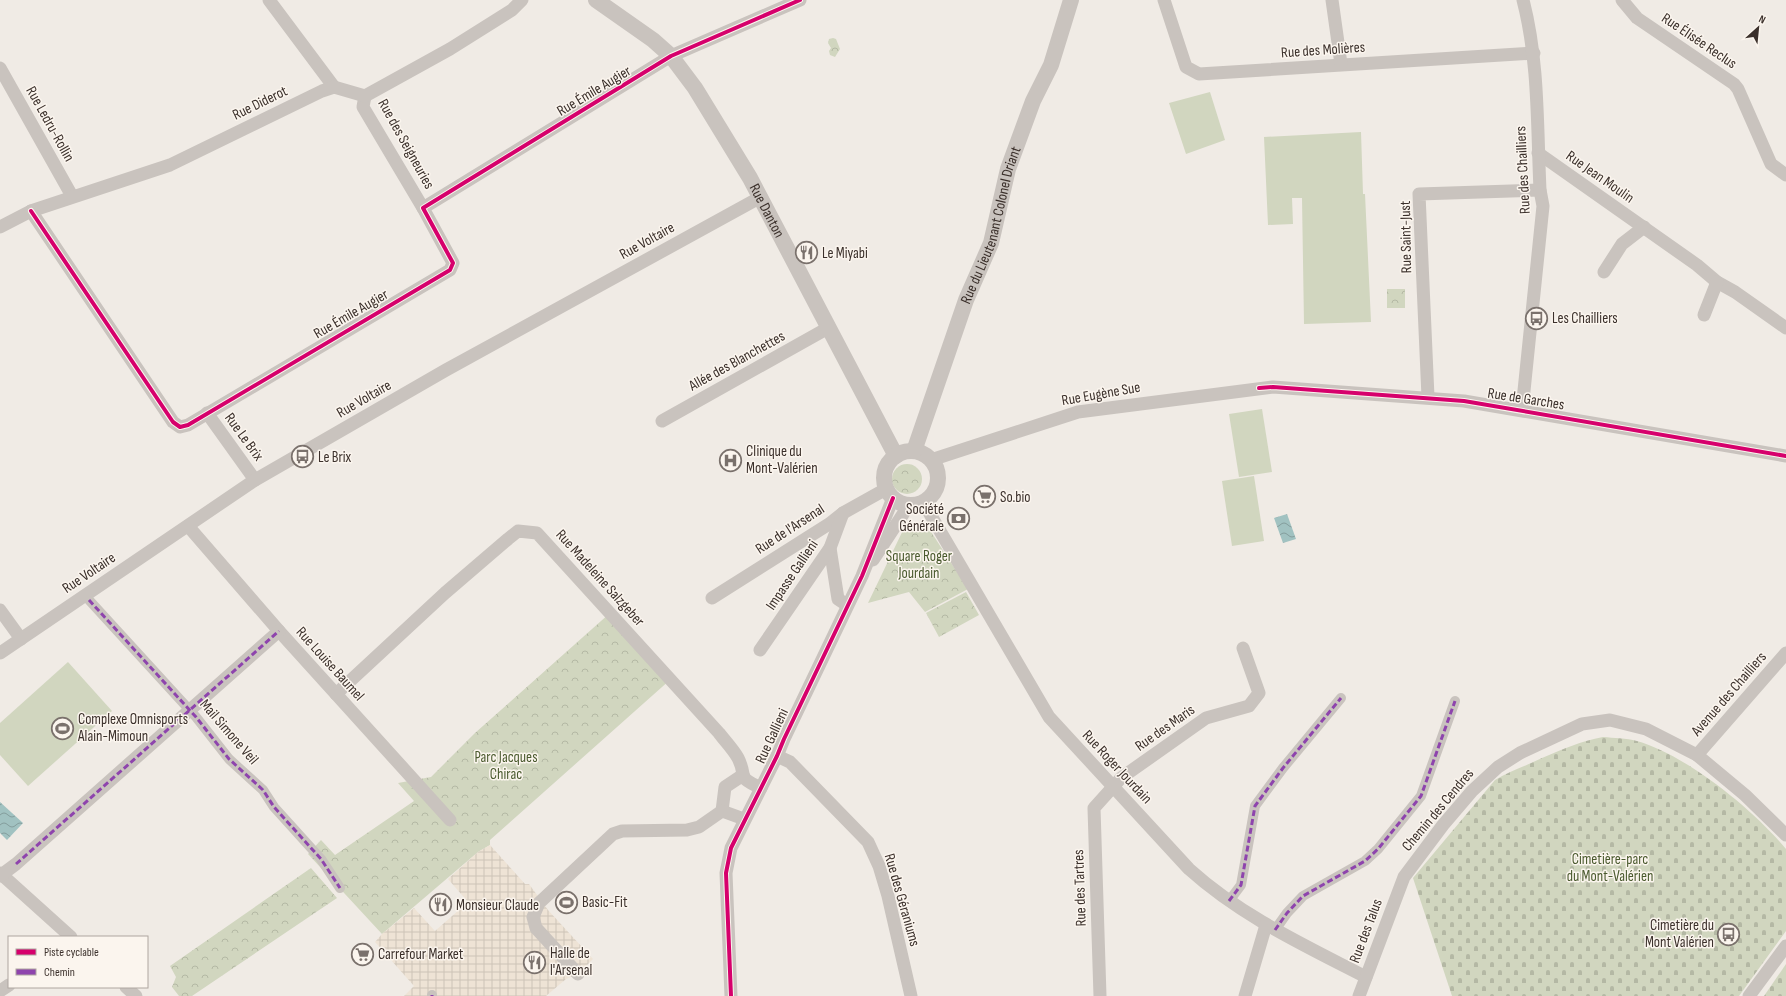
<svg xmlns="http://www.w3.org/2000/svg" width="1786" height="996" viewBox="0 0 1786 996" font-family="'Sofia Sans Condensed',sans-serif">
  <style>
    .cemetery { fill: url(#cemetery-stones) }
    .park { fill: url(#park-crowns) }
    .pitch { fill: #d1d6bf }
    .plaza { fill: url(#plaza-grid) }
    .water { fill: url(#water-waves) }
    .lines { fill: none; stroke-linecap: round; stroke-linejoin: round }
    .pedestrian { stroke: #c9c3be; stroke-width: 10 }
    .minor { stroke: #c9c3be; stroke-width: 13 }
    .tertiary { stroke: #c9c3be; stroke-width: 16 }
    .quiet { stroke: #8e44ad; stroke-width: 3; stroke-dasharray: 6 3; stroke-linecap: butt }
    .cycleway-casing { stroke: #fbf5ee; stroke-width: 6 }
    .cycleway { stroke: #d6006c; stroke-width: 4 }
    .labels { text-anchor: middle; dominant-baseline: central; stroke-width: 3; stroke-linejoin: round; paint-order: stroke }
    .street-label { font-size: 15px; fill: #3b302b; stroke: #fbf5ee }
    .poi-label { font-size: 15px; fill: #3b302b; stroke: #fbf5ee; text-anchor: start }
    .park-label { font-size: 15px; fill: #4a5a2e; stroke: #fbf5ee }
  </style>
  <defs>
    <pattern id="cemetery-stones" width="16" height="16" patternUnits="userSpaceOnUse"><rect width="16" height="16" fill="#d1d6bf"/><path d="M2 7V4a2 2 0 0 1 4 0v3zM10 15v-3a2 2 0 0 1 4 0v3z" fill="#b4b8a4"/></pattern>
    <pattern id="park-crowns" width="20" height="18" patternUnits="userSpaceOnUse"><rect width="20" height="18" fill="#d1d6bf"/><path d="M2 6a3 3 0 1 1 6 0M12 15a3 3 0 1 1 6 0" fill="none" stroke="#b4b8a4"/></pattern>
    <pattern id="plaza-grid" width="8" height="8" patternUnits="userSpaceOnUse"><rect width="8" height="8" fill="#eee3d5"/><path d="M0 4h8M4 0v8" fill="none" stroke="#cdc3b7"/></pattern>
    <pattern id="water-waves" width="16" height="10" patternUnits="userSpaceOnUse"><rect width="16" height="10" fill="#a1c2c1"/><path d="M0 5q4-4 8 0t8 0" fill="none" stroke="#849e9d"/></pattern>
  </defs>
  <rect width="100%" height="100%" fill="#f0ebe5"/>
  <g class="cemetery">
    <path d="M1603 737C1614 738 1626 738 1637 741 1686 755 1753 809 1786 849V931L1739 996H1452L1413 878 1495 780C1510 771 1526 766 1542 758 1563 749 1581 741 1603 737Z"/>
    <path d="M1786 964V996H1764Z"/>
  </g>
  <g class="park">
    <path d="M833 38 836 39 840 49 835 57 830 55 829 51 831 48 828 43 829 39Z"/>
    <rect x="1387" y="289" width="18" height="19"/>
    <circle cx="907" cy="479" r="15"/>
    <path d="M916 522 926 524 968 589 925 612 909 592 868 603 906 524Z"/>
    <path d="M966 592 979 615 939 637 926 613Z"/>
    <path d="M610 613 671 679 490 840V845L478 852 382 934 308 854 321 840 335 855 414 801 398 783 431 777 475 733Z"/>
    <path d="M311 868 337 898 192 996H179L172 987 176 977 170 966Z"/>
  </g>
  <g class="pitch">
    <path d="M1210 92 1225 140 1186 154 1169 103Z"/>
    <path d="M1361 132 1363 194H1365L1371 322 1304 324 1302 198H1292L1293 224 1268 225 1264 137Z"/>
    <path d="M1262 409 1272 472 1239 477 1229 414Z"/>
    <path d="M1254 476 1264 541 1232 546 1222 481Z"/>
    <path d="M68 662 112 711 28 786 0 755V723Z"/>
  </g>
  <path class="plaza" d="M490 845 525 884H529L548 910 593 959 578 974 566 979 546 996H404L414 986 375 942 382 934 414 908 435 931 468 902 448 879 478 852Z"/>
  <g class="water">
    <path d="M1287 514 1296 539 1283 543 1274 518Z"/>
    <path d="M0 802 23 823 7 840 0 833Z"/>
  </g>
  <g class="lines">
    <g class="pedestrian">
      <path d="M89 600 196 717 229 759 263 790 274 807 321 859 340 888"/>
      <path d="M1229 901 1241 885 1255 806 1283 768 1341 698"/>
      <path d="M1275 930 1287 913 1303 896 1365 861 1378 849 1421 796 1455 701"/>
      <path d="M432 996V995"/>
    </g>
    <g class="minor">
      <path d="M269 0 334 87"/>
      <path d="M1164 0 1186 67 1199 74 1534 53"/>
      <path d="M1332 0 1341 64"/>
      <path d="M1622 0 1637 18 1734 84 1738 89 1771 164 1786 175"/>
      <path d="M0 68 72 196"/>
      <path d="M365 96 363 107 423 208"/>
      <path d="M1538 153 1697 265 1717 282 1735 292 1786 328"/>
      <path d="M31 211 173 422 180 427 188 425 450 270 453 263 423 208 671 56 800 0"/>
      <path d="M0 227 31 211 170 165 322 91 334 87 365 96 450 49 512 10 522 0"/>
      <path d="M1604 272 1622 244 1644 227"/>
      <path d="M1704 315 1717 282"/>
      <path d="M1428 397 1419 194 1540 190"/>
      <path d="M1522 410 1543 206 1540 190C1537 127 1539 61 1523 0"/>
      <path d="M207 413 255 480"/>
      <path d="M662 421 828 328"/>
      <path d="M931 460 1078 412 1273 387 1464 401 1786 456"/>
      <path d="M923 502 1049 717 1189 869C1241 916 1304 945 1366 977"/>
      <path d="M188 526 279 631 450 820"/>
      <path d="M830 548 838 599 847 605"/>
      <path d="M873 560 909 505"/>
      <path d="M712 598 829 524 843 513 886 489"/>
      <path d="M0 610 21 639"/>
      <path d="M760 650 830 548 843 513"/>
      <path d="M0 653 255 480 446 370 759 198"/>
      <path d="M336 694 445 593 508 539 518 531 537 533 719 733C725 741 733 749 738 758 748 778 735 776 761 788"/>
      <path d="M1697 755 1786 653"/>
      <path d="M777 756 790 762 868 842 879 866 888 896 911 996"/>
      <path d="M722 811 725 787 743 775"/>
      <path d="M0 873 71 937"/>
      <path d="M0 876 16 864 279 631"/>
      <path d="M578 974 536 928 533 917 539 903 613 834 622 831 687 830 699 827 722 811 744 819"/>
      <path d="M126 987 136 996"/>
      <path d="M0 991 9 985"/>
      <path d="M731 996 726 873 731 848 777 756 784 739 862 576 893 498"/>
      <path d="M1100 996 1094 808 1121 778 1206 718 1249 706 1259 693 1243 648"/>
      <path d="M1245 996 1266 925"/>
      <path d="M1359 996 1404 877 1443 825 1472 791 1498 767 1520 753 1582 724 1610 720 1646 729 1697 755 1745 795 1786 835"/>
      <path d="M1749 996 1786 946"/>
    </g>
    <g class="tertiary">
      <path id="s1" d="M596 0 653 40 671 56 695 88 750 178 896 456"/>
      <circle cx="911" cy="478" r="27"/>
      <path id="s2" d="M914 451 966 300 991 243 1008 169 1033 101 1051 65 1071 0"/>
    </g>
    <g class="quiet">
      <path d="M89 600 196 717 229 759 263 790 274 807 321 859 340 888"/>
      <path d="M16 864 279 631"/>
      <path d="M1229 901 1241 885 1255 806 1283 768 1341 698"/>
      <path d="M1275 930 1287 913 1303 896 1365 861 1378 849 1421 796 1455 701"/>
      <path d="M432 996V995"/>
    </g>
    <defs>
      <g id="cycleway">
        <path d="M31 211 173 422 180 427 188 425 450 270 453 263 423 208 671 56 800 0"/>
        <path d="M1259 388 1273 387 1464 401 1786 456"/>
        <path d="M731 996 726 873 731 848 777 756 784 739 862 576 893 498"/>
      </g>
    </defs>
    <use href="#cycleway" class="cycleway-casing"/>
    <use href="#cycleway" class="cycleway"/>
  </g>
  <defs>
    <symbol id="restaurant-ring" viewBox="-11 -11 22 22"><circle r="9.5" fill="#fbf5ee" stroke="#7a716c" stroke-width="1.5"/><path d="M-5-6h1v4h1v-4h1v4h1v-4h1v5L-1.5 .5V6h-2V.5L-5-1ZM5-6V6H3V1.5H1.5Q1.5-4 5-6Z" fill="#7a716c"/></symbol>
    <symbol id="bus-ring" viewBox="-11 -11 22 22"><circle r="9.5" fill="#fbf5ee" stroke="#7a716c" stroke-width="1.5"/><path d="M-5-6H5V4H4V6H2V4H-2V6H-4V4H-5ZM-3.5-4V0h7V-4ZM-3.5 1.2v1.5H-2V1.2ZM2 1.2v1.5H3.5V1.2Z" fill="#7a716c"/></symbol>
    <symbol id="hospital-ring" viewBox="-11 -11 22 22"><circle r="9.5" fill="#fbf5ee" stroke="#7a716c" stroke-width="1.5"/><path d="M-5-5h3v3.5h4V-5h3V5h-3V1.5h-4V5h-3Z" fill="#7a716c"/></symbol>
    <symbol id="supermarket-ring" viewBox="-11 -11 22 22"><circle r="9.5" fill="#fbf5ee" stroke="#7a716c" stroke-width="1.5"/><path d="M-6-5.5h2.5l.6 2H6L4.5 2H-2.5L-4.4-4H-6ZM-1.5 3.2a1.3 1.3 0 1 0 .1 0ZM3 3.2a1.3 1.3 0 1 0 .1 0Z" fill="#7a716c"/></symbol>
    <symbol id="bank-ring" viewBox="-11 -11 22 22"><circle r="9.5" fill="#fbf5ee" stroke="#7a716c" stroke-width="1.5"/><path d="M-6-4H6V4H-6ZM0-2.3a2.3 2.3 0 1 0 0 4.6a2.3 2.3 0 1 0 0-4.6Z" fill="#7a716c"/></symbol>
    <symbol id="stadium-ring" viewBox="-11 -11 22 22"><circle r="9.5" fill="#fbf5ee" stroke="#7a716c" stroke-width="1.5"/><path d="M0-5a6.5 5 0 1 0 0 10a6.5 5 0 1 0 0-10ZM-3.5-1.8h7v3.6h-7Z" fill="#7a716c"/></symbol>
  </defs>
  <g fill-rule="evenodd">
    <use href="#restaurant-ring" x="794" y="240" width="25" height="25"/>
    <use href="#bus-ring" x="1524" y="306" width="25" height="25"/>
    <use href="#bus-ring" x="290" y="444" width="25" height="25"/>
    <use href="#hospital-ring" x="718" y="448" width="25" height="25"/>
    <use href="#supermarket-ring" x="972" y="484" width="25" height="25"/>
    <use href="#bank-ring" x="946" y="506" width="25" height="25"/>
    <use href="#stadium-ring" x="50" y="716" width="25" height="25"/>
    <use href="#stadium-ring" x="554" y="890" width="25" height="25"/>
    <use href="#restaurant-ring" x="428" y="892" width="25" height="25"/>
    <use href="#bus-ring" x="1716" y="922" width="25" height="25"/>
    <use href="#supermarket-ring" x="350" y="942" width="25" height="25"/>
    <use href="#restaurant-ring" x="522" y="950" width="25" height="25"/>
  </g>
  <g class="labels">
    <g class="street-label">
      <text transform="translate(1699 41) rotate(34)">Rue Élisée Reclus</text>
      <text transform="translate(1323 50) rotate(-4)">Rue des Molières</text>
      <text transform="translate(594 91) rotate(-31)">Rue Émile Augier</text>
      <text transform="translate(260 103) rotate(-26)">Rue Diderot</text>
      <text transform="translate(50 124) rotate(61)">Rue Ledru-Rollin</text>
      <text transform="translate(406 144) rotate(61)">Rue des Seigneuries</text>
      <text transform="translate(1523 170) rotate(-93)">Rue des Chailliers</text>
      <text transform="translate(1600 177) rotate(35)">Rue Jean Moulin</text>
      <text stroke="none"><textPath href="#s1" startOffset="276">Rue Danton</textPath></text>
      <text stroke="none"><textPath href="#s2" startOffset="239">Rue du Lieutenant Colonel Driant</textPath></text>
      <text transform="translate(1406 237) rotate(-91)">Rue Saint-Just</text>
      <text transform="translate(647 241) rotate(-29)">Rue Voltaire</text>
      <text transform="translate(351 314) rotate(-30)">Rue Émile Augier</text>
      <text transform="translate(737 361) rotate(-29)">Allée des Blanchettes</text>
      <text transform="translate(1101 394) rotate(-10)">Rue Eugène Sue</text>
      <text transform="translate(364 399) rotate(-30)">Rue Voltaire</text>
      <text transform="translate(1526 399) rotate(9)">Rue de Garches</text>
      <text transform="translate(244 437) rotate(54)">Rue Le Brix</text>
      <text transform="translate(790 529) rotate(-33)">Rue de l'Arsenal</text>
      <text transform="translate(89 573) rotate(-34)">Rue Voltaire</text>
      <text transform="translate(792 575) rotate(-56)">Impasse Gallieni</text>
      <text transform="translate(600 578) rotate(48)">Rue Madeleine Salzgeber</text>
      <text transform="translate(330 664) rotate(48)">Rue Louise Baumel</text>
      <text transform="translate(1729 694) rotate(-49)">Avenue des Chailliers</text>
      <text transform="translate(1165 728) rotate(-35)">Rue des Maris</text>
      <text transform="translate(229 732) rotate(49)">Mail Simone Veil</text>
      <text transform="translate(772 736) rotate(-65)">Rue Gallieni</text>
      <text transform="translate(1117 767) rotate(47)">Rue Roger Jourdain</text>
      <text transform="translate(1438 810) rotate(-50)">Chemin des Cendres</text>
      <text transform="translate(1080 888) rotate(-92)">Rue des Tartres</text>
      <text transform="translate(902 900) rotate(74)">Rue des Géraniums</text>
      <text transform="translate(1366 931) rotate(-69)">Rue des Talus</text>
    </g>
    <g class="poi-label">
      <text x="822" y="253">Le Miyabi</text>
      <text x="1552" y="318">Les Chailliers</text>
      <text x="746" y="451">Clinique du<tspan x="746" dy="17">Mont-Valérien</tspan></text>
      <text x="318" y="457">Le Brix</text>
      <text x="1000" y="497">So.bio</text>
      <text x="944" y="509" text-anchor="end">Société<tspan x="944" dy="17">Générale</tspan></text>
      <text x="78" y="719">Complexe Omnisports<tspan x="78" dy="17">Alain-Mimoun</tspan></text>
      <text x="582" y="902">Basic-Fit</text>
      <text x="456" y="905">Monsieur Claude</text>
      <text x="1714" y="925" text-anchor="end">Cimetière du<tspan x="1714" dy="17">Mont Valérien</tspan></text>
      <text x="550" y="953">Halle de<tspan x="550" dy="17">l'Arsenal</tspan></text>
      <text x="378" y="954">Carrefour Market</text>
    </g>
    <g class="park-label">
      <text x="919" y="556">Square Roger<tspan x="919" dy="17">Jourdain</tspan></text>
      <text x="506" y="757">Parc Jacques<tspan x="506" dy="17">Chirac</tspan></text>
      <text x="1610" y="859">Cimetière-parc<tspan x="1610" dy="17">du Mont-Valérien</tspan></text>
    </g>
  </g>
  <rect x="8" y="936" width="140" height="52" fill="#fbf5ee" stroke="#aea6a0"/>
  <rect x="16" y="949" width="20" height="6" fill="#d6006c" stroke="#aea6a0"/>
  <text x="44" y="956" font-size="12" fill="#3b302b">Piste cyclable</text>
  <rect x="16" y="969" width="20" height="6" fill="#8e44ad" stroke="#aea6a0"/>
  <text x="44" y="976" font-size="12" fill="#3b302b">Chemin</text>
  <g transform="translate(1758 28) rotate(27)" stroke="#fbf5ee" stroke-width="3" paint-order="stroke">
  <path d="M0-3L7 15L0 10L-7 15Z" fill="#3b302b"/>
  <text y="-6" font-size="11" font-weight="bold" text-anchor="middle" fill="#3b302b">N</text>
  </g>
</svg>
